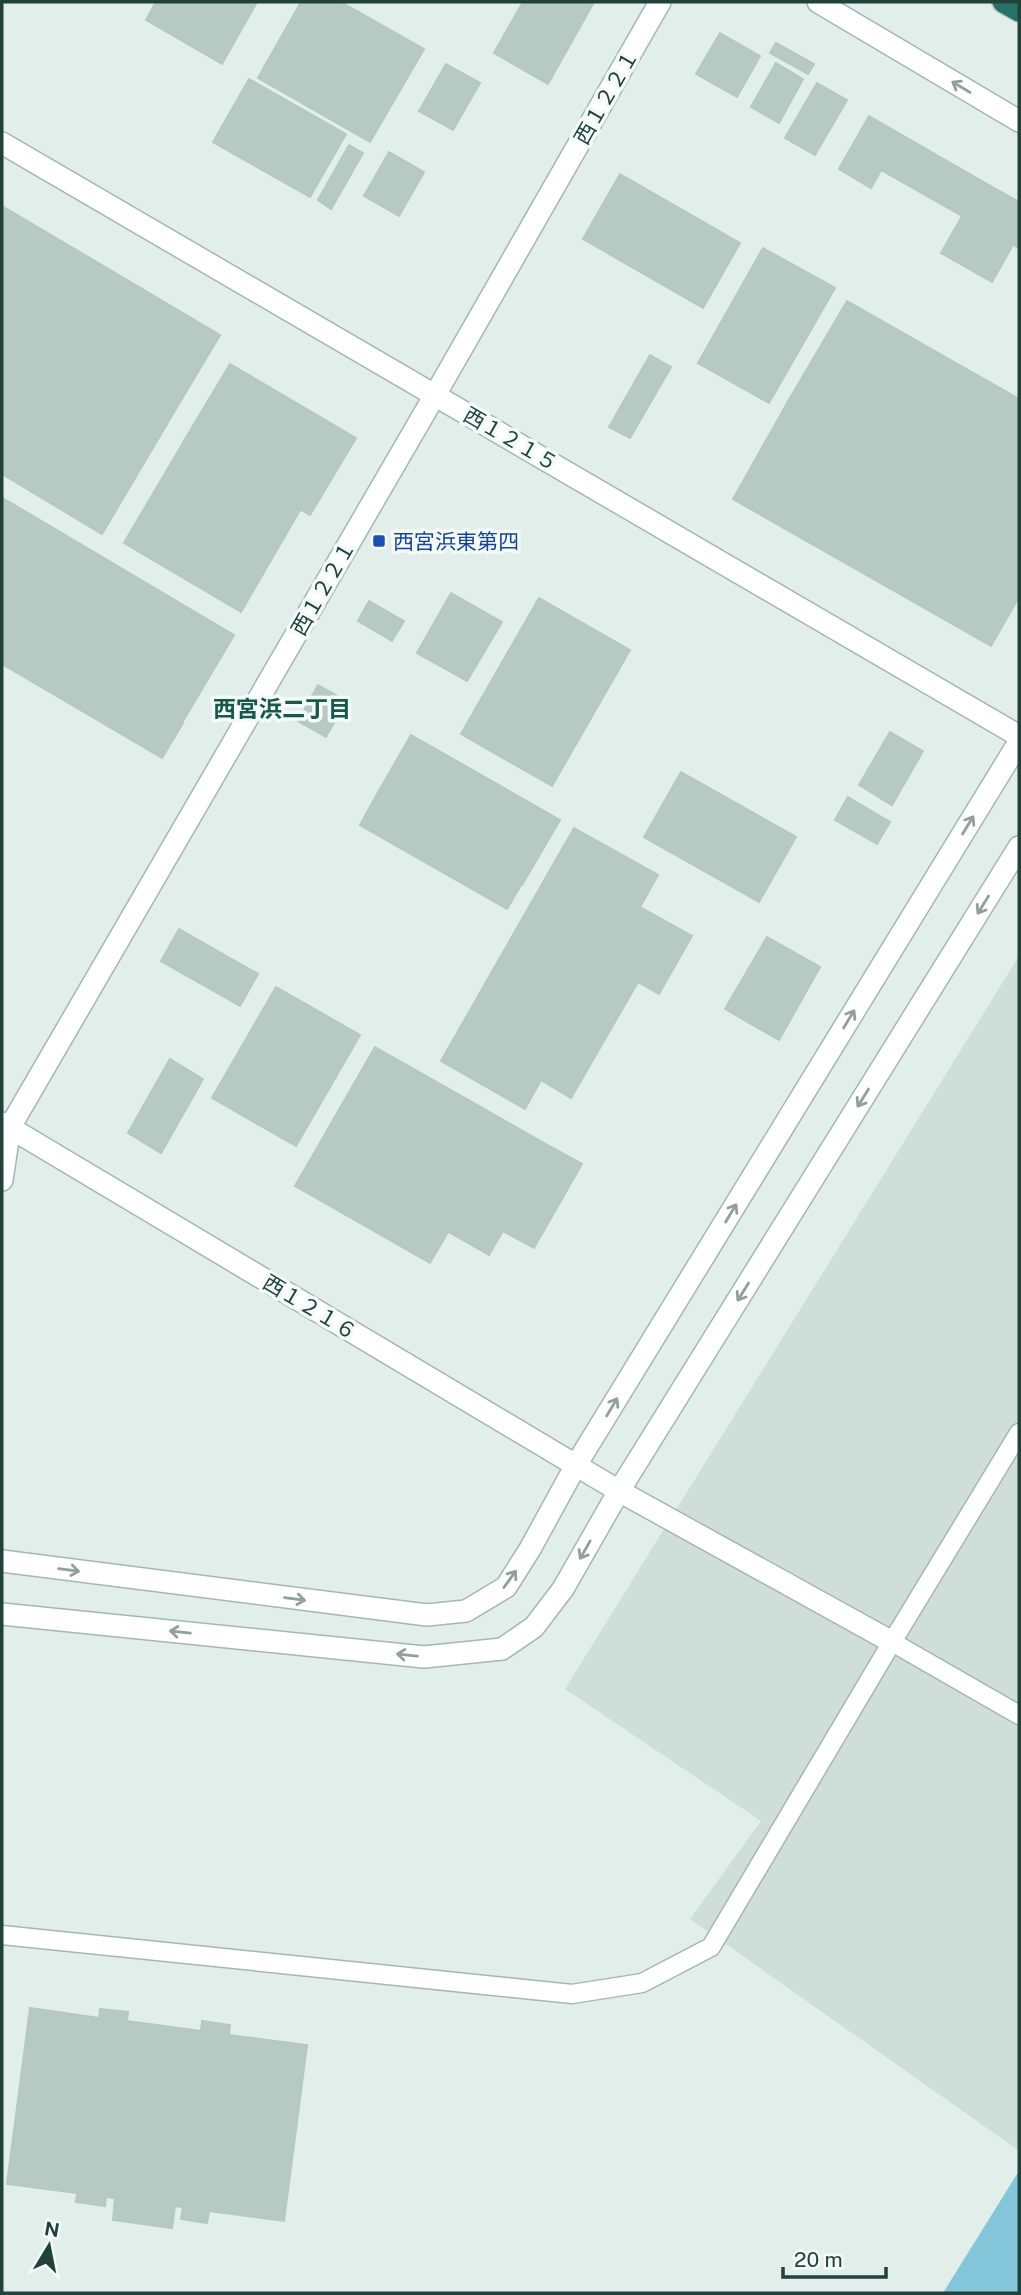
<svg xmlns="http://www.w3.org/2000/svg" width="1021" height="2295" viewBox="0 0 1021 2295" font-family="'Public Sans','Noto Sans JP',sans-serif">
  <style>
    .built { fill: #d0ded9 }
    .water { fill: #84c6d9 }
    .building { fill: #b7c9c3; stroke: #b4c9c1; stroke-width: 2 }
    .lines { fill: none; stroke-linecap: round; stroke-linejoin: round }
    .service-casing { stroke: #a4b7b2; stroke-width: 21 }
    .minor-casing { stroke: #a4b7b2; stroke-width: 24 }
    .tertiary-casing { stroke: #a4b7b2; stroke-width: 24 }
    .motorway-casing { stroke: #c1cac8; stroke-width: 24 }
    .service { stroke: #fff; stroke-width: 18 }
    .minor { stroke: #fff; stroke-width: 21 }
    .tertiary { stroke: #fff; stroke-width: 21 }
    .motorway { stroke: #287168; stroke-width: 21 }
    .oneway { stroke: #90a09d }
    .transit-dot { fill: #1a4fb4; stroke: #f3faf7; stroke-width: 2.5 }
    .labels { text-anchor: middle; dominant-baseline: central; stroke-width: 7; stroke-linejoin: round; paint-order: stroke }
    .street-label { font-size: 21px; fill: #20423b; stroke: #f3faf7 }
    .transit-label { font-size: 21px; fill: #164399; stroke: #f3faf7; text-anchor: start }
    .neighbourhood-label { font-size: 23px; font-weight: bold; fill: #19564c; stroke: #f3faf7 }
  </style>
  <rect width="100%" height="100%" fill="#e2eeea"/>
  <path class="built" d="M1019 956V2147L1018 2150 690 1919 761 1821 565 1689Z"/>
  <path class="water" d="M1019 2171V2293H943Z"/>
  <g class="building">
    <path d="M156 2H257L222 64 146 20Z"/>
    <path d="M301 2H341L424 49 370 142 258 78Z"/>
    <path d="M523 2H594L548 84 494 53Z"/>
    <path d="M720 33 760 56 737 97 696 74Z"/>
    <path d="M776 43 814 64 808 74 770 53Z"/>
    <path d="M776 63 803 79 779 123 751 107Z"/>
    <path d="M446 64 480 83 453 130 419 111Z"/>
    <path d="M249 79 346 134 310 197 213 142Z"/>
    <path d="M817 83 847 100 815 155 785 138Z"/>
    <path d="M869 116 982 181 962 216 881 170 871 188 839 169Z"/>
    <path d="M349 145 363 153 331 209 318 200Z"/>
    <path d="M389 152 424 172 399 216 364 196Z"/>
    <path d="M620 174 740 243 703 308 583 239Z"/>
    <path d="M982 181 1019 202V248L962 216Z"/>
    <path d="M2 206 220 335 167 424 2 327Z"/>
    <path d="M962 216 1013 245 992 282 941 253Z"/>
    <path d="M763 248 835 288 769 403 698 363Z"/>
    <path d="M847 301 1019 399V538L786 405Z"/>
    <path d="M2 327 167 424 102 534 2 474Z"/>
    <path d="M650 355 671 367 630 438 609 427Z"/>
    <path d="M230 364 356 438 310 515 184 441Z"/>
    <path d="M786 405 1019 538V597L991 646 733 499Z"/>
    <path d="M184 441 300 510 241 612 124 543Z"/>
    <path d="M2 498 11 503 2 518Z"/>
    <path d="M11 503 234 635 182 723 2 616V518Z"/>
    <path d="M451 593 502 622 467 681 417 653Z"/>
    <path d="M539 598 630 650 552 786 461 734Z"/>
    <path d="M369 601 404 621 392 641 358 621Z"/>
    <path d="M2 616 183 723 162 758 2 664Z"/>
    <path d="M318 685 346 701 326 737 298 721Z"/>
    <path d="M890 732 923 751 892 805 859 785Z"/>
    <path d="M411 735 560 820 522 885 373 801Z"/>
    <path d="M681 772 796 837 759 902 644 837Z"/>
    <path d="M848 797 890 822 877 844 835 820Z"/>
    <path d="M373 801 521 885 507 909 360 825Z"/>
    <path d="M574 828 658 875 640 907 692 936 659 994 638 982 571 1098 541 1080 525 1109 441 1061Z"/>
    <path d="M179 929 258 974 240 1006 161 961Z"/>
    <path d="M767 937 820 967 779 1040 725 1009Z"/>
    <path d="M276 987 360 1035 296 1146 212 1098Z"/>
    <path d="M375 1047 551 1147 489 1255 313 1155Z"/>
    <path d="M170 1059 203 1079 161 1153 128 1133Z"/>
    <path d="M551 1147 582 1164 534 1248 503 1231Z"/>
    <path d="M313 1155 448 1232 430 1263 295 1186Z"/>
    <path d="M30 2008 99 2018 100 2009 128 2012 127 2021 201 2031 202 2021 230 2025 229 2035 307 2045 284 2221 209 2211 207 2223 181 2219 183 2207 175 2206 172 2228 113 2220 115 2198 106 2197 105 2206 76 2202 77 2193 7 2184Z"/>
  </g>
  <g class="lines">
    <defs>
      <g id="service">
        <path d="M892 1642 1019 1715"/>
        <path d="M2 1935 572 1994 642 1983 711 1947 892 1642 1019 1433"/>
      </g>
      <path id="minor" d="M818 2 1019 121"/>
      <g id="tertiary">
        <path d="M2 143 1019 736"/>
        <path d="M2 1123 619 1491 892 1642"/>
        <path d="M2 1180 10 1127 435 395 660 2"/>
        <path d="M2 1561 427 1615 466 1611 506 1587 530 1549 576 1465 1019 742"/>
        <path d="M2 1614 424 1657 502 1649 534 1627 563 1589 619 1491 1019 847"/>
      </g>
      <path id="motorway" d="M1003 2 1019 11"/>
    </defs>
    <use href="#service" class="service-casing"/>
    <use href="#minor" class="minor-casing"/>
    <use href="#tertiary" class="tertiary-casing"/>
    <use href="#motorway" class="motorway-casing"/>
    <use href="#service" class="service"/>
    <use href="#minor" class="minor"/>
    <use href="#tertiary" class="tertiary"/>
    <use href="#motorway" class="motorway"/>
  </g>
  <defs><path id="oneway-shaft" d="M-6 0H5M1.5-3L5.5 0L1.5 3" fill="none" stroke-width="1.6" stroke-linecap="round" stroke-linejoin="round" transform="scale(1.75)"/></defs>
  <g class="oneway">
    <use href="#oneway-shaft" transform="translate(961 87) rotate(-149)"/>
    <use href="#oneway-shaft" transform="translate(968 825) rotate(-59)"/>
    <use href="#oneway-shaft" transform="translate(983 905) rotate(122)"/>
    <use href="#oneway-shaft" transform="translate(849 1019) rotate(-59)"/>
    <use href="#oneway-shaft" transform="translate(863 1098) rotate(122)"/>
    <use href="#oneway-shaft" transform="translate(731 1213) rotate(-59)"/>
    <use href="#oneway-shaft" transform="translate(743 1292) rotate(122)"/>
    <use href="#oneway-shaft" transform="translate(612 1407) rotate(-59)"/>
    <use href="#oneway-shaft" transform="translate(585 1550) rotate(120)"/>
    <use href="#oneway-shaft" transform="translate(69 1570) rotate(7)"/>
    <use href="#oneway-shaft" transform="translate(510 1579) rotate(-54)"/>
    <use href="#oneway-shaft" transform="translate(295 1599) rotate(7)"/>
    <use href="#oneway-shaft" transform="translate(180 1632) rotate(-174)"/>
    <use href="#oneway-shaft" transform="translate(407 1655) rotate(-174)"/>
  </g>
  <rect class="transit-dot" x="372" y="534" width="14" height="14" rx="3.5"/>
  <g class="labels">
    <g class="street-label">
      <text transform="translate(606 97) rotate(-60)">西１２２１</text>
      <text transform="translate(511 439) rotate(30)">西１２１５</text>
      <text transform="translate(323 588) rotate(-60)">西１２２１</text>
      <text transform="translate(310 1307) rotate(31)">西１２１６</text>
    </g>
    <g class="transit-label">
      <text x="393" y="541">西宮浜東第四</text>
    </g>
    <g class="neighbourhood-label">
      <text x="282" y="708">西宮浜二丁目</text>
    </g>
  </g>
  <rect width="1021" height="2295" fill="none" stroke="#20423b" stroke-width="7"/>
  <g transform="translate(49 2246) rotate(10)" stroke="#f3faf7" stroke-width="5" paint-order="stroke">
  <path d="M0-5L12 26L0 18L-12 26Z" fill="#20423b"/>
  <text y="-10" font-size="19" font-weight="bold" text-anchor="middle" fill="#20423b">N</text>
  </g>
  <path d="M783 2267v10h103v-10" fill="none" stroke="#20423b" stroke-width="3.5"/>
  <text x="794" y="2267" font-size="21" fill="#20423b" stroke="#f3faf7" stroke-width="5" paint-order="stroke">20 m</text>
</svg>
